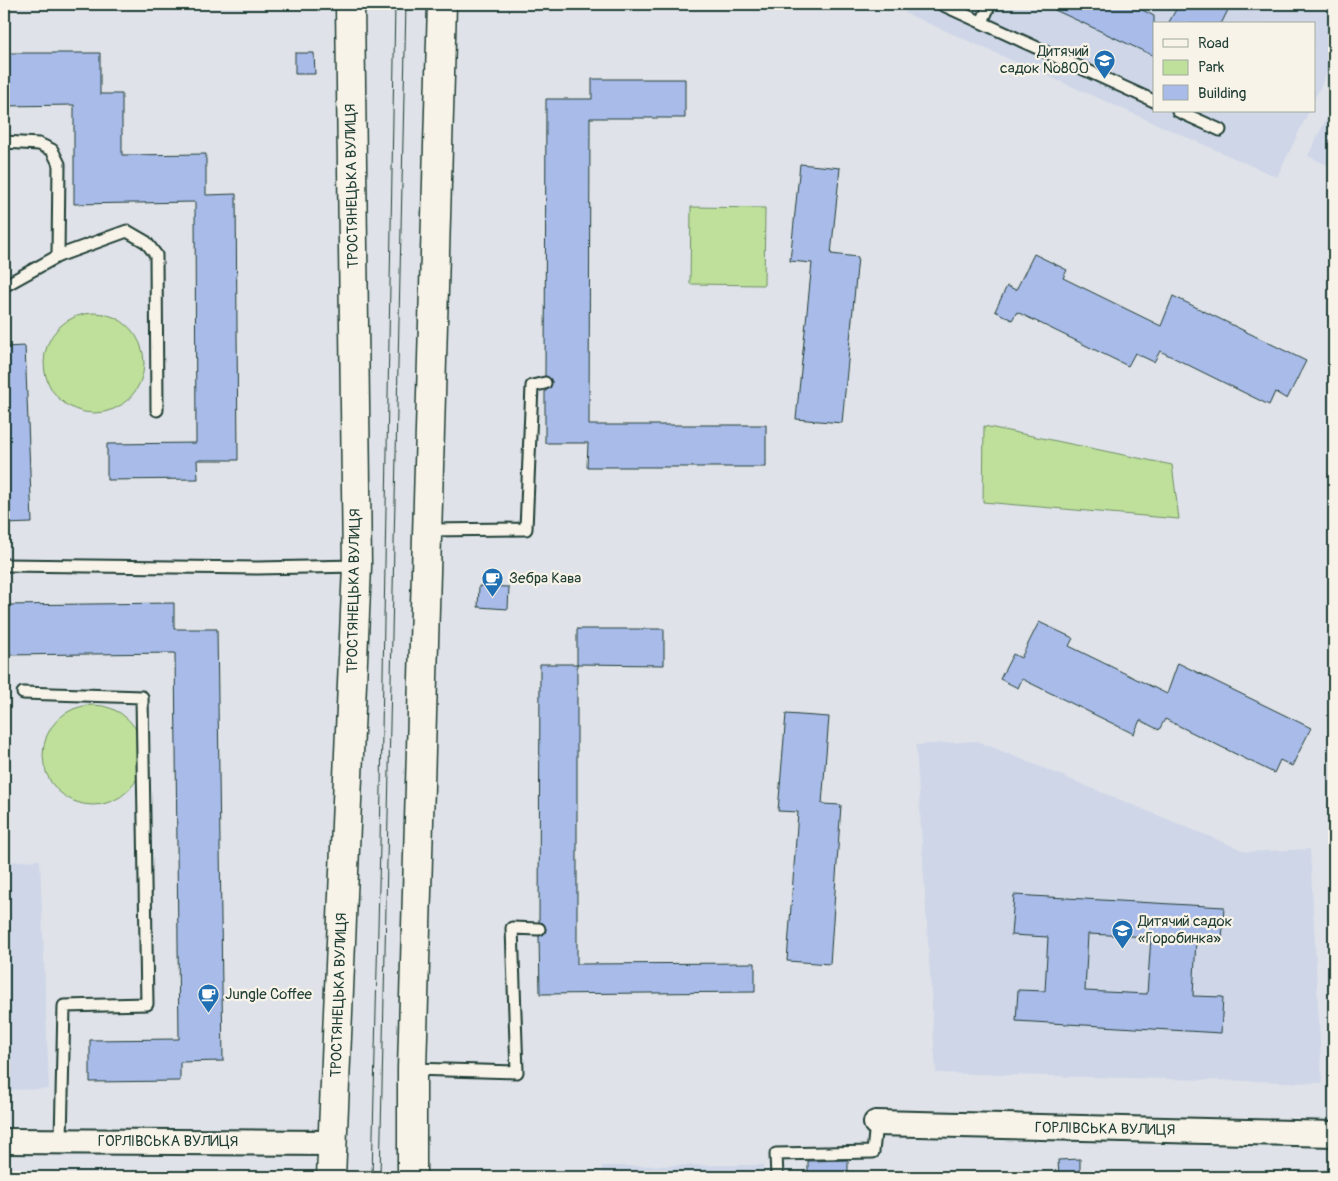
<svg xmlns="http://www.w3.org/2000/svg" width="1338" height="1181" viewBox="0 0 1338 1181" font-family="Pangolin,sans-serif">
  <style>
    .built { fill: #ced6e8 }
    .green { fill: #bee09a; stroke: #6e8e67 }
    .building { fill: #a8bbe9; stroke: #1f3d34; fill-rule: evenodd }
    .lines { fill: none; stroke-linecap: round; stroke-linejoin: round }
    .lane-casing { stroke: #1f3d34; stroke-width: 15 }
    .street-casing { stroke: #1f3d34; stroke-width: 28 }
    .secondary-casing { stroke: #1f3d34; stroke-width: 31 }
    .lane { stroke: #f7f3e8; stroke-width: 11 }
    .street { stroke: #f7f3e8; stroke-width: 24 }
    .secondary { stroke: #f7f3e8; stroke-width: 28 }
    .tram { stroke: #1f3d34; stroke-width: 1 }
    .labels { text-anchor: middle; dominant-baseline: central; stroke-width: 4.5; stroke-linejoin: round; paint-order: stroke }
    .poi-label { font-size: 15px; fill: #1f3d34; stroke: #f7f3e8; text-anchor: start }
    .street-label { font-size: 15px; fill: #1f3d34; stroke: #f7f3e8 }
  </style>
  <rect width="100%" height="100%" fill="#dfe2e8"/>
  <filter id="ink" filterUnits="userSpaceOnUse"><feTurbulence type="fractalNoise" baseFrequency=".02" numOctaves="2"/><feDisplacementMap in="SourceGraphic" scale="10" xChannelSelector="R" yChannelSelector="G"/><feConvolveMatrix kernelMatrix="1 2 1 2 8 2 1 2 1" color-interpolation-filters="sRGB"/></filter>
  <g filter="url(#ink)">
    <g class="built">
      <path d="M908 4H1334V58L1314 100V24H1154V111H1309L1277 177 905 13Z"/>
      <path d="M1334 103V168L1308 156Z"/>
      <path d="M977 741 1247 852 1310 849 1322 1083 936 1073 916 745Z"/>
      <path d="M40 860 49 1089 4 1090V862Z"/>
      <path d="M763 1165V1177H602V1166Z"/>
    </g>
    <g class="green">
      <path d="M691 207 765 208 764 285 690 284Z"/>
      <circle cx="94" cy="363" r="50"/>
      <path d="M984 426 1172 465 1179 519 983 502Z"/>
      <circle cx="93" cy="755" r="50"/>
    </g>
    <g class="building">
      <path d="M1042 4H1131L1154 16V56Z"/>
      <path d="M1179 4H1231L1221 24H1168Z"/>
      <path d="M4 53H100V94H122V155L206 154V195L236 194 238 460H197L198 479 107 480V444L196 443 195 202 74 204V105L4 106Z"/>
      <path d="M295 53H314L315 74H295Z"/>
      <path d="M592 79H685V118H590L589 425H766V467H587L588 443H545V391L550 388 552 382 545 376 546 99H592Z"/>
      <path d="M800 164 840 168 831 254 858 257 842 423 796 419 812 263 790 261Z"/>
      <path d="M1034 254 1067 270 1063 278 1161 326 1173 296 1306 361 1287 399 1275 392 1269 405 1160 351 1154 362 1135 353 1128 366 1017 312 1012 320 995 311 1007 286 1016 290Z"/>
      <path d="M25 346 32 523 4 524V347Z"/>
      <path d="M479 586 509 587 508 609 478 607Z"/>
      <path d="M174 603V629H217L223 1061 180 1062V1081L90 1082V1040L179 1039 175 653 4 655V605Z"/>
      <path d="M1039 622 1073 638 1069 646 1167 694 1178 663 1311 728 1292 766 1280 760 1274 773 1165 719 1159 730 1140 720 1134 734 1022 679 1018 688 1000 679 1013 654 1021 658Z"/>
      <path d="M577 629H664V665L577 664Z"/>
      <path d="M540 664H577V964L755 963V992L540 994 539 936 545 933 546 929 543 923 539 922Z"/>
      <path d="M786 714 829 717 822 804 841 805 830 964 787 961 798 812 778 811Z"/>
      <path d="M1014 895 1224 907 1222 941 1196 940 1193 996 1223 997 1221 1033 1016 1021 1018 990 1045 991 1048 937 1011 935ZM1088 934 1151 937 1147 994 1085 991Z"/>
      <path d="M1080 1159V1177H1059L1058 1160Z"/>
      <path d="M848 1160V1177H808V1161Z"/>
    </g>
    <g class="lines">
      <defs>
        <g id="lane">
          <path d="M941 4 1154 101"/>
          <path d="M982 22 990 4"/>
          <path d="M1178 111 1220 130"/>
          <path d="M4 142 39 144 52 150 59 164 58 256 4 286"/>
          <path d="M58 256 127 231 146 242 156 255 157 410"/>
          <path d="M428 530 526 529 532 386 545 383"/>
          <path d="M4 565 258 568 357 566"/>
          <path d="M23 693 142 697 147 1004 64 1006 61 1140"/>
          <path d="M412 1069 517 1072 512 928 539 929"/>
          <path d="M777 1177 776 1154 873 1152 876 1123"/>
        </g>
        <g id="street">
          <path d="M876 1123 1334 1134"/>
          <path d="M4 1141 332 1143"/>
        </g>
        <g id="secondary">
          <path d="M331 1177 357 566 350 4"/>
          <path d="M412 1177V1069L442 4"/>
        </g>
      </defs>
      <use href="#lane" class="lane-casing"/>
      <use href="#street" class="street-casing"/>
      <use href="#secondary" class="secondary-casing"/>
      <use href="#lane" class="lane"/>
      <use href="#street" class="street"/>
      <use href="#secondary" class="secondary"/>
      <g class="tram">
        <path d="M372 1177 380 844 395 4"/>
        <path d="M380 1177 406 4"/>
      </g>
    </g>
  </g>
  <defs>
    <symbol id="school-pin" viewBox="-11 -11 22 30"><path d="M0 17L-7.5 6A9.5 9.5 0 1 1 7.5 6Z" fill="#1f6fb2" stroke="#f7f3e8"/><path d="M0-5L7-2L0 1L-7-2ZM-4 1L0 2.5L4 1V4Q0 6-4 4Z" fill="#fff"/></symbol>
    <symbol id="cafe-pin" viewBox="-11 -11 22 30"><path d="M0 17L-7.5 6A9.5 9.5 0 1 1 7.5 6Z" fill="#1f6fb2" stroke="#f7f3e8"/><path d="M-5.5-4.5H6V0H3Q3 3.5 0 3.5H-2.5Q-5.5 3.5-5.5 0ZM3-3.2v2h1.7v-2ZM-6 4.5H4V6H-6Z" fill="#fff"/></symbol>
  </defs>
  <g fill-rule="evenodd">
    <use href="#school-pin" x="1092" y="48" width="25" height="34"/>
    <use href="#cafe-pin" x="480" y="566" width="25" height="34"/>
    <use href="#school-pin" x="1110" y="918" width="25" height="34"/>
    <use href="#cafe-pin" x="196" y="982" width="25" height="34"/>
  </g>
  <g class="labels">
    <g class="poi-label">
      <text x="1089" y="51" text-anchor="end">Дитячий<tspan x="1089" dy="17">садок №800</tspan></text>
      <text x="509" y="578">Зебра Кава</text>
      <text x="1138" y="921">Дитячий садок<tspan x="1138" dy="17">«Горобинка»</tspan></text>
      <text x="225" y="994">Jungle Coffee</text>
    </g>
    <g class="street-label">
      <text transform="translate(352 186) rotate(-91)">ТРОСТЯНЕЦЬКА ВУЛИЦЯ</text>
      <text transform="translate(354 591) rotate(-89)">ТРОСТЯНЕЦЬКА ВУЛИЦЯ</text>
      <text transform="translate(339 995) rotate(-88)">ТРОСТЯНЕЦЬКА ВУЛИЦЯ</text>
      <text transform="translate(1105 1129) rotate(1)">ГОРЛІВСЬКА ВУЛИЦЯ</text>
      <text x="168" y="1141">ГОРЛІВСЬКА ВУЛИЦЯ</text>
    </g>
  </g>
  <rect width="1338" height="1181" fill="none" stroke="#f7f3e8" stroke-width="20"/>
  <rect x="10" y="10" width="1318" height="1161" fill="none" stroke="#1f3d34" stroke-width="2" filter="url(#ink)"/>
  <rect x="1153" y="22" width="162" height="90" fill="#f7f3e8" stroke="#a1aaa0"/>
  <rect x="1163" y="39" width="25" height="8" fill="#f7f3e8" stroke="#a1aaa0"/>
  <text x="1198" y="48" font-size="15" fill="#1f3d34">Road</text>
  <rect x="1163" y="60" width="25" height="15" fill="#bee09a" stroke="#a1aaa0"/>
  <text x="1198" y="72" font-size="15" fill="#1f3d34">Park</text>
  <rect x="1163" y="85" width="25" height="15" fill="#a8bbe9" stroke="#a1aaa0"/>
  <text x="1198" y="98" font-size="15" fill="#1f3d34">Building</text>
</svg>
